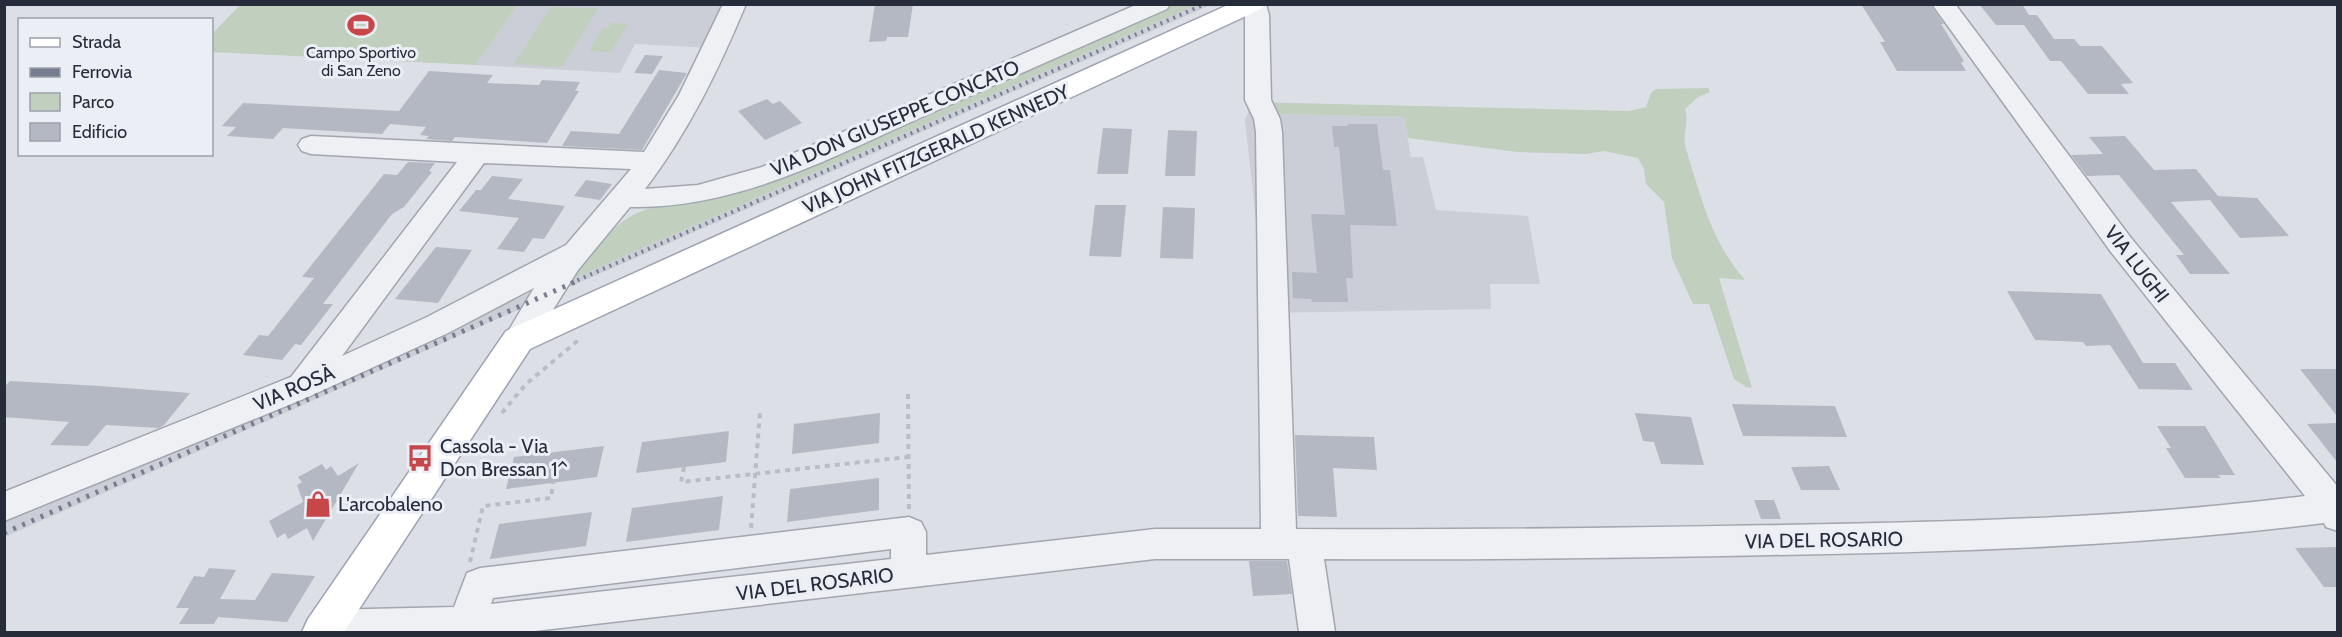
<svg xmlns="http://www.w3.org/2000/svg" width="2342" height="637" viewBox="0 0 2342 637" font-family="Cabin,sans-serif">
  <style>
    .built { fill: #cbced7 }
    .green { fill: #c0cfbe }
    .building { fill: #b4b8c2 }
    .lines { fill: none; stroke-linecap: round; stroke-linejoin: round }
    .minor-casing { stroke: #a2a6af; stroke-width: 3 }
    .major-casing { stroke: #9ca2b1; stroke-width: 3 }
    .path { stroke: #bbbdc4; stroke-width: 4; stroke-dasharray: 5 5; stroke-linecap: butt }
    .minor { fill: #eff0f4; fill-rule: evenodd }
    .major { fill: #fff; fill-rule: evenodd }
    .rail-far1 { stroke: #777d8e; stroke-width: 4; stroke-dasharray: 2 5; stroke-linecap: butt }
    .rail { stroke: #777d8e; stroke-width: 5; stroke-dasharray: 3 7; stroke-linecap: butt }
    .labels { text-anchor: middle; dominant-baseline: central; stroke-width: 6; stroke-linejoin: round; paint-order: stroke }
    .far-poi-label { font-size: 16px; fill: #272c3b; stroke: #ebeef4 }
    .street-label { font-size: 20px; fill: #272c3b; stroke: #ebeef4 }
    .poi-label { font-size: 20px; fill: #272c3b; stroke: #ebeef4; text-anchor: start }
  </style>
  <rect width="100%" height="100%" fill="#dcdfe6"/>
  <g class="built">
    <path d="M518 5H728L710 48 635 44 620 73 475 65Z"/>
    <path d="M1196 5H1211L565 289 572 279Z"/>
    <path d="M1248 113 1404 117 1411 157H1423L1436 210 1528 216 1540 284H1490L1491 309 1266 313 1245 120Z"/>
    <path d="M542 288 531 304 5 537 4 518Z"/>
  </g>
  <g class="green">
    <path d="M240 5V4L518 5 475 65 212 52V34Z"/>
    <path d="M1170 5H1196L572 279C606 239 620 206 678 204L680 201 759 183Z"/>
    <path d="M551 7 598 8 562 67 514 64Z"/>
    <path d="M611 23 628 24 611 52 589 51 603 28H608Z"/>
    <path d="M1708 88 1710 92 1698 97 1685 109C1689 122 1683 133 1685 146 1701 196 1710 240 1745 280L1719 278 1752 388 1746 387 1734 379 1709 304H1693L1672 258 1664 202 1646 184 1644 169 1638 158 1604 151 1586 154 1518 152 1408 138 1404 117 1248 113 1252 102 1629 111 1646 107 1651 93 1656 89Z"/>
  </g>
  <g class="building">
    <path d="M875 4H913L908 37H887L886 41 869 42Z"/>
    <path d="M1861 4H1930L1944 24H1941L1964 61 1961 63 1966 71H1897L1880 42H1885Z"/>
    <path d="M1979 4H2022L2029 15H2037L2054 39H2074L2080 46H2102L2133 83 2121 84 2129 94H2088L2061 61H2050L2024 25H1996Z"/>
    <path d="M645 55 663 56 652 74 634 73Z"/>
    <path d="M659 70 687 73 642 150 562 146 571 131 619 134Z"/>
    <path d="M429 71 493 75 487 83 539 85 542 80 580 82 575 91H579L547 143 455 137 452 141 426 139 429 136 420 135 426 127 390 124 382 134 283 128 273 139 227 136 236 127 222 126 243 103 399 111Z"/>
    <path d="M767 99 773 104 780 101 802 123 765 140 738 111Z"/>
    <path d="M1347 124H1377L1383 170H1390L1397 226 1350 225 1353 278H1346L1348 302H1312L1311 299 1293 298 1292 272 1317 273 1311 214 1345 215 1339 147H1334L1332 126H1348Z"/>
    <path d="M1103 128 1132 129 1128 174H1097Z"/>
    <path d="M1168 130 1197 131 1195 176H1165Z"/>
    <path d="M2125 136 2154 170 2196 169 2218 196 2257 198 2289 236 2240 238 2210 200 2171 202 2230 274H2190L2176 255H2184L2119 175 2087 176 2071 155 2103 154 2089 137Z"/>
    <path d="M408 162 435 163 429 171 432 172 404 207 392 214 323 304H333L301 345 295 344 282 360 243 355 259 335 268 336 314 278 302 277 384 174 397 175Z"/>
    <path d="M492 176 523 179 508 199 565 206 544 239 533 238 524 252 497 249 519 218 459 211 476 190H481Z"/>
    <path d="M586 180 612 184 600 200 574 196Z"/>
    <path d="M1095 205H1126L1121 257 1089 256Z"/>
    <path d="M1163 207 1195 208 1193 259 1160 258Z"/>
    <path d="M436 247 472 250 438 303 395 299Z"/>
    <path d="M2007 291 2101 294 2143 363H2175L2193 390 2139 389 2110 345 2086 346 2083 342 2035 340Z"/>
    <path d="M2300 369H2337V416Z"/>
    <path d="M10 381 100 386 190 393 164 425 159 428 106 425 88 446 50 445 69 422 4 417V387Z"/>
    <path d="M1732 404 1835 406 1847 437 1743 436Z"/>
    <path d="M880 413 879 443 792 454 794 424Z"/>
    <path d="M1635 413 1691 417 1704 465 1661 464 1654 442 1643 441Z"/>
    <path d="M2337 423V462L2307 424Z"/>
    <path d="M2157 426H2205L2235 475H2218L2221 478H2185L2166 448H2171Z"/>
    <path d="M729 431 726 462 636 473 642 442Z"/>
    <path d="M1295 435 1374 437 1377 470 1333 468 1337 517 1298 516Z"/>
    <path d="M604 446 597 477 506 489 514 457Z"/>
    <path d="M359 463 313 541 307 528 288 539 285 533 277 538 269 521 303 502 297 485 302 482 298 477 322 464 326 470 331 466 338 476Z"/>
    <path d="M1829 466 1840 490H1801L1791 467Z"/>
    <path d="M879 478V510L787 522 790 489Z"/>
    <path d="M723 496 719 530 626 542 632 508Z"/>
    <path d="M1754 500H1774L1781 519H1761Z"/>
    <path d="M592 512 586 546 490 559 499 524Z"/>
    <path d="M2337 547V587H2324L2295 548Z"/>
    <path d="M1249 561H1287L1292 594 1253 596Z"/>
    <path d="M209 568 236 570 220 599 255 600 272 573 315 576 287 622 218 617 214 624H179L189 608H176L194 576 204 577Z"/>
  </g>
  <g class="lines">
    <defs>
      <g id="minor">
        <path d="M723 4H746C719 69 688 133 645 189L698 185 762 167 1138 4H1170L1167 9C1085 45 1004 81 922 117 828 159 736 209 630 207L578 270 529 348 518 351 507 348 503 340 534 288 448 333 306 398 4 521V492L291 377 457 162 311 154 302 151 298 145 302 139 311 136 644 152 679 95ZM484 163 631 169 566 245 427 317 342 356Z"/>
        <path d="M1242 4H1266L1269 15 1271 100 1280 119 1282 132 1296 529C1458 530 1621 528 1783 525 1958 522 2132 518 2305 496L2111 252 1932 4H1955L2131 238 2338 487V531L2326 527 2324 523C2140 546 1956 552 1772 555 1622 558 1473 560 1324 559L1335 632H1299L1289 559H1155L526 632H309L307 627 312 615 325 610 454 607 467 573 480 568 909 517 921 522 926 532V555L1155 529H1261L1256 132 1254 119 1245 100V15ZM891 549V559L491 604 493 598Z"/>
      </g>
      <path id="major" d="M1230 4H1265L1261 9 530 349 344 632H302L308 619 506 331Z"/>
    </defs>
    <use href="#minor" class="minor-casing"/>
    <use href="#major" class="major-casing"/>
    <g class="path">
      <path d="M908 394 909 510"/>
      <path d="M502 413 526 384 581 338"/>
      <path d="M684 467 681 482 908 457"/>
      <path d="M751 528 760 412"/>
      <path d="M470 562 483 506 551 498 553 482"/>
    </g>
    <use href="#minor" class="minor"/>
    <use href="#major" class="major"/>
    <path class="rail-far1" d="M571 283 1205 4"/>
    <path class="rail" d="M4 533 575 282"/>
  </g>
  <defs>
    <symbol id="stadium-bare" viewBox="-9 -9 18 18"><path d="M0-5a6.5 5 0 1 0 0 10a6.5 5 0 1 0 0-10ZM-3.5-1.8h7v3.6h-7Z" fill="#c6464a" stroke="#ebeef4" stroke-width="2.5" paint-order="stroke"/></symbol>
    <symbol id="bus-bare" viewBox="-9 -9 18 18"><path d="M-5-6H5V4H4V6H2V4H-2V6H-4V4H-5ZM-3.5-4V0h7V-4ZM-3.5 1.2v1.5H-2V1.2ZM2 1.2v1.5H3.5V1.2Z" fill="#c6464a" stroke="#ebeef4" stroke-width="2.5" paint-order="stroke"/></symbol>
    <symbol id="shop-bare" viewBox="-9 -9 18 18"><path d="M-5-2.5h2.3a2.7 3.5 0 0 1 5.4 0H5L5.5 6h-11ZM-1.5-2.5h3a1.5 2.3 0 0 0-3 0Z" fill="#c6464a" stroke="#ebeef4" stroke-width="2.5" paint-order="stroke"/></symbol>
  </defs>
  <g fill-rule="evenodd">
    <use href="#stadium-bare" x="342" y="6" width="38" height="38"/>
    <use href="#bus-bare" x="401" y="439" width="38" height="38"/>
    <use href="#shop-bare" x="299" y="485" width="38" height="38"/>
  </g>
  <g class="labels">
    <g class="far-poi-label">
      <text x="361" y="52">Campo Sportivo<tspan x="361" dy="18">di San Zeno</tspan></text>
    </g>
    <g class="street-label">
      <text transform="translate(895 118) rotate(-23)">VIA DON GIUSEPPE CONCATO</text>
      <text transform="translate(936 149) rotate(-24)">VIA JOHN FITZGERALD KENNEDY</text>
      <text transform="translate(2137 264) rotate(52)">VIA LUGHI</text>
      <text transform="translate(294 388) rotate(-23)">VIA ROSÀ</text>
      <text transform="translate(1824 540) rotate(-1)">VIA DEL ROSARIO</text>
      <text transform="translate(815 584) rotate(-7)">VIA DEL ROSARIO</text>
    </g>
    <g class="poi-label">
      <text x="440" y="446">Cassola - Via<tspan x="440" dy="23">Don Bressan 1^</tspan></text>
      <text x="338" y="504">L'arcobaleno</text>
    </g>
  </g>
  <rect width="2342" height="637" fill="none" stroke="#272c3b" stroke-width="12"/>
  <rect x="18" y="18" width="195" height="138" fill="#ebeef4" stroke="#9da0aa" stroke-width="1.5"/>
  <rect x="30" y="38" width="30" height="9" fill="#ffffff" stroke="#9da0aa" stroke-width="1.5"/>
  <text x="72" y="48" font-size="18" fill="#272c3b">Strada</text>
  <rect x="30" y="68" width="30" height="9" fill="#777d8e" stroke="#9da0aa" stroke-width="1.5"/>
  <text x="72" y="78" font-size="18" fill="#272c3b">Ferrovia</text>
  <rect x="30" y="93" width="30" height="18" fill="#c0cfbe" stroke="#9da0aa" stroke-width="1.5"/>
  <text x="72" y="108" font-size="18" fill="#272c3b">Parco</text>
  <rect x="30" y="123" width="30" height="18" fill="#b4b8c2" stroke="#9da0aa" stroke-width="1.5"/>
  <text x="72" y="138" font-size="18" fill="#272c3b">Edificio</text>
</svg>
